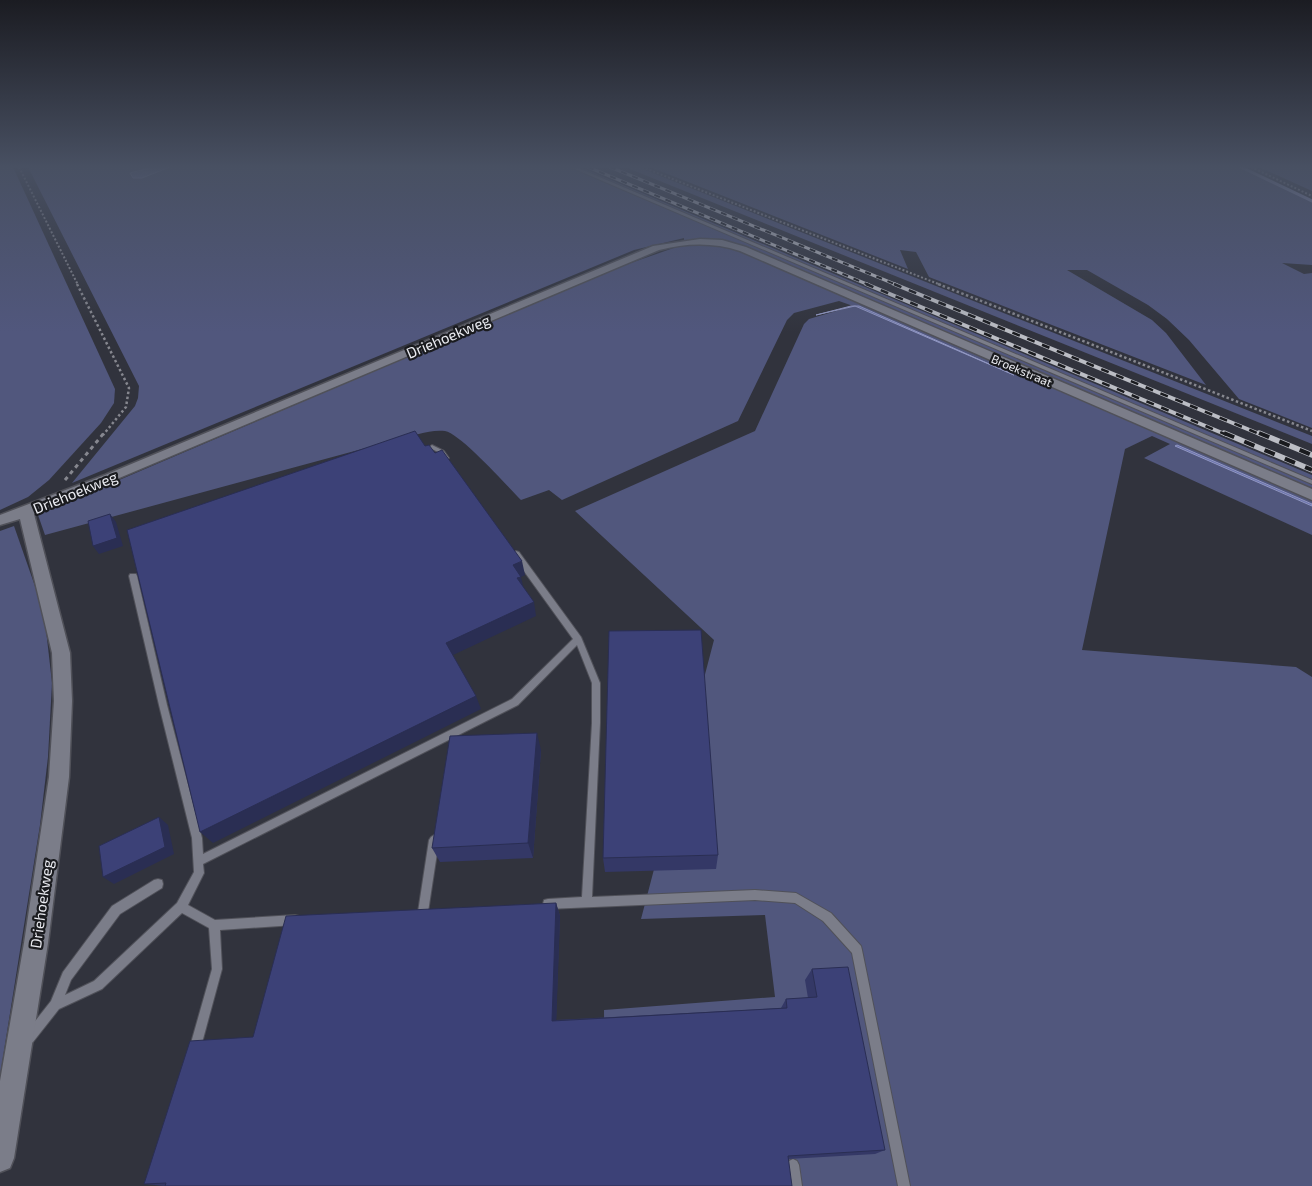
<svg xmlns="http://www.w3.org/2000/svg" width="1312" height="1186" viewBox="0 0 1312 1186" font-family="'Exo 2',sans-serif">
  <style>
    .green { fill: #51577d }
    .water { fill: #6a72ad; stroke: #9197c2 }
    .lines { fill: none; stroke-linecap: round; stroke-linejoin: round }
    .stream { stroke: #9197c2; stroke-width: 3 }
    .service-casing { stroke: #505159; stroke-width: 2 }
    .minor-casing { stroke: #505159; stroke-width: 3 }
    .path-far2 { stroke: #86878f; stroke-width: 2; stroke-dasharray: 2 2; stroke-linecap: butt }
    .path-far1 { stroke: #86878f; stroke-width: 2.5; stroke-dasharray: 2.5 2.5; stroke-linecap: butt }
    .path { stroke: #86878f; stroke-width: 3; stroke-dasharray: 4 4; stroke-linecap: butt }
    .service { fill: #7b7d89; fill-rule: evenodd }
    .minor { fill: #7b7d89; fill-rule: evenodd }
    .rail-far2-casing { stroke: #bbbdc4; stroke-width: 3 }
    .rail-far1-casing { stroke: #bbbdc4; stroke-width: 4 }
    .rail-casing { stroke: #bbbdc4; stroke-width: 5.5 }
    .rail-far2 { stroke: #1a1b1f; stroke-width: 2; stroke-dasharray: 6; stroke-linecap: butt }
    .rail-far1 { stroke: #1a1b1f; stroke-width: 2.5; stroke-dasharray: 8; stroke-linecap: butt }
    .rail { stroke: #1a1b1f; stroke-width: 4; stroke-dasharray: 11; stroke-linecap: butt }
    .wall { fill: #343866 }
    .shaded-wall { fill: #2a2e53 }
    .building { fill: #3c4177; stroke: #2a2e53 }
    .labels { text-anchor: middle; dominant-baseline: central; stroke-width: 4.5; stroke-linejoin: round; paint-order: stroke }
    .far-street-label { font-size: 12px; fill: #ebecf2; stroke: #1a1b1f }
    .street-label { font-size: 15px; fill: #ebecf2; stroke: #1a1b1f }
  </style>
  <rect width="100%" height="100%" fill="#31333d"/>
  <g class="green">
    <path d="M0 167H13L115 389 114 403 101 423 49 480 28 497 0 510Z"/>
    <path d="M28 167H153L130 173 137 178 170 167H580L1312 475V494L745 248 697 241H684V238L634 250 72 483 135 406 138 398 139 386Z"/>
    <path d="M625 167H638L1312 436V444Z"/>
    <path d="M650 167H1242L1312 200V265L1282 263 1304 274 1312 273V428L1239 399 1189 340 1167 319 1148 305 1087 270H1067L1152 320 1166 333 1206 385 929 277 916 252 900 250 908 269Z"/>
    <path d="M1259 167H1312V191Z"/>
    <path d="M705 243 736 248 1312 497V504L1176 446 1312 506V535L1144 458 1170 444 1152 436 1125 449 1082 650 1296 667 1312 677V1186H606L604 1010 775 997 765 915 641 919 714 640 575 511 755 431 804 324 809 319 853 306 839 301 794 313 787 320 738 421 562 500 549 490 521 500C507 486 461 434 445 431 430 429 413 436 399 439L45 535 38 515 49 510 608 271 685 244Z"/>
    <path d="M14 526 44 612 52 683 48 757 40 825 0 1076V531Z"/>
  </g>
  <g class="water">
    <path d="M153 167H170L142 178H133L130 173Z"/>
    <path d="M851 306H859L1014 375 855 306 816 315Z"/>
    <path d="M1177 445 1312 504V506L1175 446Z"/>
  </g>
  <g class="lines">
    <path class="stream" d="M1241 167 1312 201"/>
    <defs>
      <g id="service">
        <path d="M570 167H576L1312 480V484Z"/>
        <path d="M432 445 444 451 449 458 448 459H444L440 453 430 448 429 447Z"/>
        <path d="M516 551 519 552 581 637 600 683V723L592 897 755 890 796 893 831 913 861 946 862 950 910 1186H898L852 953 823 921 795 903 755 900 548 909 544 908 543 904 544 900 548 899 582 897 592 723V683L577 645 518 705 203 864 204 873 188 905 215 920 295 915 299 916 300 920 299 924 295 925 220 930 222 969 199 1054 195 1056 191 1054 189 1050 212 969 209 928 182 913 102 989 59 1009 33 1042 29 1044 25 1042 23 1038 25 1034 51 1001 63 972 112 906 154 880 158 879 162 880 163 884 162 888 120 914 71 980 65 995 94 981 177 903 194 872 192 838 159 705 129 576 130 574H136L137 576 167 705 202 838 203 854 512 699 573 639 513 556 512 554 513 552Z"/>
        <path d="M434 835 437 837 439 840 428 912 427 916 423 917 419 916 418 912 429 840 431 837Z"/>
        <path d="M793 1159 797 1161 799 1165 802 1186H790L787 1165 789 1161Z"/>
      </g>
      <path id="minor" d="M700 239 722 240 746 247 1312 489V500L740 251C713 242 686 243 659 250L34 514 70 653 72 701 69 777 48 943 14 1158 10 1168 0 1172V1081L24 943 49 777 54 701 52 653 20 519 0 525V515L105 475 653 246Z"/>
    </defs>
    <use href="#service" class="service-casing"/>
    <use href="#minor" class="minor-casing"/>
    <g class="path-far2">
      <path d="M19 167 78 285"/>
      <path d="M642 167 941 285"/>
      <path d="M1251 167 1312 196"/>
    </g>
    <g class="path-far1">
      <path d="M77 284 129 388 126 407 103 435"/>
      <path d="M938 284 1312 431"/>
    </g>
    <path class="path" d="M65 480 104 433"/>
    <use href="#service" class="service"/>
    <use href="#minor" class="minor"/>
    <defs>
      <g id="rail-far2">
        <path d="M588 167 869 285"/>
        <path d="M610 167 897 285"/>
      </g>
      <g id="rail-far1">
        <path d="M866 284 1227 435"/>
        <path d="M894 284 1262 435"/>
      </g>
      <g id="rail">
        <path d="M1224 433 1312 470"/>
        <path d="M1259 433 1312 455"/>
      </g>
    </defs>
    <use href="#rail-far2" class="rail-far2-casing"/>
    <use href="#rail-far1" class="rail-far1-casing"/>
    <use href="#rail" class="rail-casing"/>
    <use href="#rail-far2" class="rail-far2"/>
    <use href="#rail-far1" class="rail-far1"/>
    <use href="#rail" class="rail"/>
  </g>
  <g class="wall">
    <path d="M541 750 533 858 440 862 432 848Z"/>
    <path d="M718 855 716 869 605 872 603 858Z"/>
    <path d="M556 903 560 916 556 1020 781 1008 786 999 808 998 805 980 812 969 885 1150 875 1154 788 1159 165 1186 144 1184 253 1037Z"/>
  </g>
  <g class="shaded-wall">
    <path d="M110 514 116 522 123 546 99 554 93 546Z"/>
    <path d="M522 561 525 575 521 577 524 590 520 592 513 565Z"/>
    <path d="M534 602 536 616 451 656 446 643Z"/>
    <path d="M476 696 481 709 213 843 200 832Z"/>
    <path d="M537 733 541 750 533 858 528 843Z"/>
    <path d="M159 817 168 825 174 854 114 884 103 877Z"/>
    <path d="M556 903 560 916 556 1030 552 1021Z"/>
  </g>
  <g class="building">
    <path d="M415 431 425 446 429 445 435 453 442 450 522 561 513 565 521 577 517 578 534 602 446 643 476 696 200 832 127 530Z"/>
    <path d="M110 514 117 538 93 546 88 521Z"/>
    <path d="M701 630 718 855 603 858 609 631Z"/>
    <path d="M537 733 528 843 432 848 450 736Z"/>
    <path d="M159 817 165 847 103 877 99 846Z"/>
    <path d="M556 903 552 1021 787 1008 786 999 817 997 812 969 848 967 885 1150 788 1156 792 1186H165L166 1183 144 1184 190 1041 253 1037 286 916Z"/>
  </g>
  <linearGradient id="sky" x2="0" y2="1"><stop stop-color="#1b1c22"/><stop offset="0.5" stop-color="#485062"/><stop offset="1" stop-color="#485062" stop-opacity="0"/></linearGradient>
  <rect width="1312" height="333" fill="url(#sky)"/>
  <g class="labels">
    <g class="far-street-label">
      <text transform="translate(1022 370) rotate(23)">Broekstraat</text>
    </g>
    <g class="street-label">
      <text transform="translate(448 336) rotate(-23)">Driehoekweg</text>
      <text transform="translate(75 492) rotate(-22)">Driehoekweg</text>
      <text transform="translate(41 904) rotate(-82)">Driehoekweg</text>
    </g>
  </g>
</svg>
